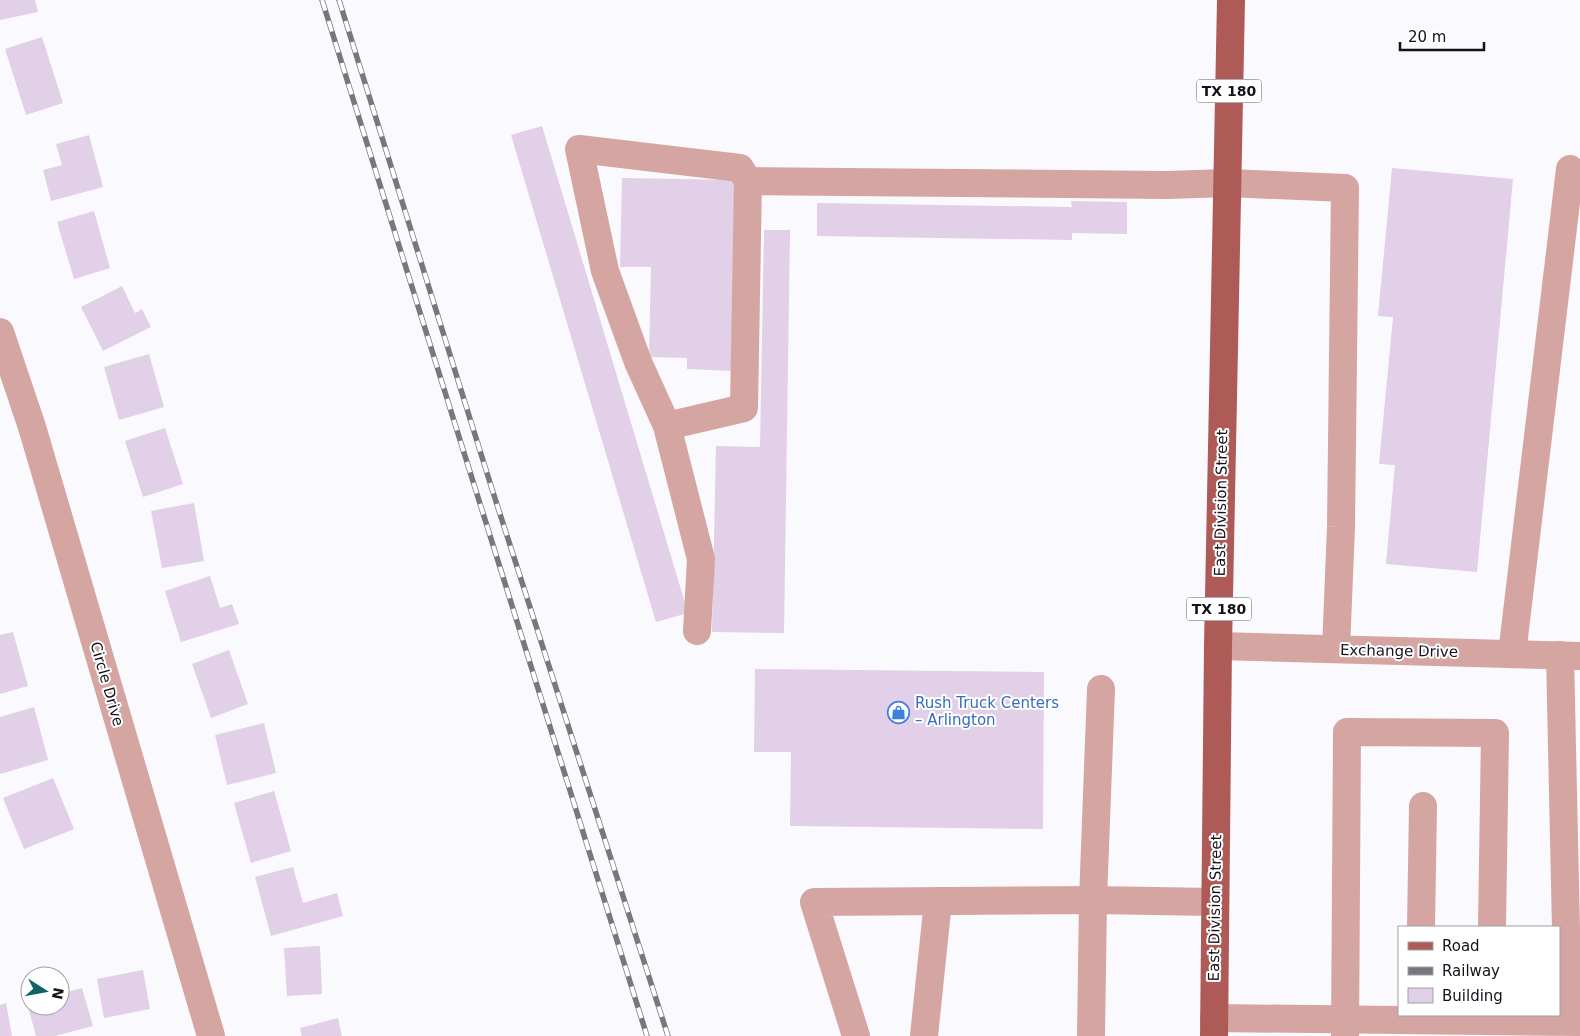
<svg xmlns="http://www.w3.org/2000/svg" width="1580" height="1036" viewBox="0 0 1580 1036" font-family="'DejaVu Sans',sans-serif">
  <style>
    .building { fill: #e2cfe8 }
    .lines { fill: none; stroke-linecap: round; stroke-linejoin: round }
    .minor { stroke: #d5a5a1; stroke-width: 28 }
    .major { stroke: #ae5b57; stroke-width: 28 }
    .rail-casing { stroke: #79777e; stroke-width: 5.5 }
    .rail { stroke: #fff; stroke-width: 4; stroke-dasharray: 11; stroke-linecap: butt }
    .labels { text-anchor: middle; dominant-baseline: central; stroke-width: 4; stroke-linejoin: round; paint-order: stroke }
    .shield { fill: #fff; stroke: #5a585f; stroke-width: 1 }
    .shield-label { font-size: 14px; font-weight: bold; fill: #14111b }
    .street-label { font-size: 15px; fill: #14111b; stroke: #fff }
    .shop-label { font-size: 15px; fill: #366cbe; stroke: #fff; text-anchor: start }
  </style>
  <rect width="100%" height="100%" fill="#faf9fe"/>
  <g class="building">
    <path d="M0 0H35L38 12 0 20Z"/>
    <path d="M42 37 63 103 26 115 5 49Z"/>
    <path d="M542 126 688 613 656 622 511 135Z"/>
    <path d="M89 135 103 187 51 201 43 170 62 165 56 144Z"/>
    <path d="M1392 168 1513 179 1477 572 1386 564 1395 465 1379 464 1393 317 1378 316Z"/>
    <path d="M622 178 737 180 733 371 687 369V358L649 357 651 267H620Z"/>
    <path d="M1071 201 1127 202V234L1072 233V240L817 236V203L1072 207Z"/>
    <path d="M94 211 110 268 74 279 57 222Z"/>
    <path d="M764 230H790L784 633 712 632 716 446 760 447Z"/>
    <path d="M122 286 135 313 142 309 151 327 103 351 81 307Z"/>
    <path d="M149 354 164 407 119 420 104 367Z"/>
    <path d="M165 428 183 484 143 497 125 441Z"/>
    <path d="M194 503 204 561 162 568 151 511Z"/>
    <path d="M210 576 220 608 232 604 239 624 181 642 165 591Z"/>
    <path d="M13 632 28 686 0 694V635Z"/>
    <path d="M229 650 248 704 211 718 192 664Z"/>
    <path d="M755 669 1044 672 1043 829 790 826 791 752H754Z"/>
    <path d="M34 707 48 760 0 774V717Z"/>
    <path d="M264 723 276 773 227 785 215 735Z"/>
    <path d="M53 778 74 829 24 849 3 798Z"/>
    <path d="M274 791 291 851 251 863 234 803Z"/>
    <path d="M293 867 303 903 337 893 343 916 271 936 255 877Z"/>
    <path d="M320 946 322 994 287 996 284 948Z"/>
    <path d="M143 970 150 1009 104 1018 97 979Z"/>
    <path d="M82 988 93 1026 55 1036H36L27 1003 30 1002V1006H60V994Z"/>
    <path d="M6 1003 12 1036H0V1005Z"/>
    <path d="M338 1018 342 1036H302L300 1028Z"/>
  </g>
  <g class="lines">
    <g class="minor">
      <path d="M0 332 32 427 211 1036"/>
      <path d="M667 426 638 362 605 271 579 149 740 168 748 181"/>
      <path d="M697 631 701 559 667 426 744 408 748 181 1167 185 1228 183 1345 188 1341 527 1336 649"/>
      <path d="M1218 646 1580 656"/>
      <path d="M1512 654 1570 169"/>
      <path d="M1560 655 1568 1021"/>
      <path d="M1101 689 1093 900 1215 902"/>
      <path d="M1421 927 1423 806"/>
      <path d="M1214 1018 1580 1022"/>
      <path d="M856 1036 814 902 1093 900 1091 1036"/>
      <path d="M924 1036 938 901"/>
      <path d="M1345 1036 1347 732 1495 733 1492 927"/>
    </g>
    <path class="major" d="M1214 1036 1218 646 1231 0"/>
    <defs>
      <g id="rail">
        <path d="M322 0 647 1036"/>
        <path d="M339 0 492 489 668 1036"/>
      </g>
    </defs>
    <use href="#rail" class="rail-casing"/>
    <use href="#rail" class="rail"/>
  </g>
  <defs>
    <symbol id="shop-ring" viewBox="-11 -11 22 22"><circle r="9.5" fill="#fff" stroke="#3f7fe0" stroke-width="1.5"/><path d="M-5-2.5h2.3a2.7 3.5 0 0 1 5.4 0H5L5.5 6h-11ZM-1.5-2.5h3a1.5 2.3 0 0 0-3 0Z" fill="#3f7fe0"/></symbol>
  </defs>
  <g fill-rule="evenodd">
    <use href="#shop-ring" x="886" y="700" width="25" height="25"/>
  </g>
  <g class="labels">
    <g class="shield">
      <rect x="1196.5" y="79.5" width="65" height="23" rx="4"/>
      <rect x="1186.5" y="597.5" width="65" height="23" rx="4"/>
    </g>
    <g class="shield-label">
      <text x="1229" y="91">TX 180</text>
      <text x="1219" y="609">TX 180</text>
    </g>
    <g class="street-label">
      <text transform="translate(1221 503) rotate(-89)">East Division Street</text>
      <text transform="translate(1399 651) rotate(1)">Exchange Drive</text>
      <text transform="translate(107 684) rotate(74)">Circle Drive</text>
      <text transform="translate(1215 908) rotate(-89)">East Division Street</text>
    </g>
    <g class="shop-label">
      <text x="915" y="703">Rush Truck Centers<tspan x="915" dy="17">– Arlington</tspan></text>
    </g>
  </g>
  <rect x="1398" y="926" width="162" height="90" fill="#ffffff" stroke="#a1a0a4"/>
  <rect x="1408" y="942" width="25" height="8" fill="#ae5b57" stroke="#a1a0a4"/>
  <text x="1442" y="951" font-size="15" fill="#14111b">Road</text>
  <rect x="1408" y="967" width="25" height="8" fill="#79777e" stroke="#a1a0a4"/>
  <text x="1442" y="976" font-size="15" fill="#14111b">Railway</text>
  <rect x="1408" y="988" width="25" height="15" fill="#e2cfe8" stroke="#a1a0a4"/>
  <text x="1442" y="1001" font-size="15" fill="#14111b">Building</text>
  <g transform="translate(45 991) rotate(101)"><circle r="24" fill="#ffffff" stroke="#a1a0a4"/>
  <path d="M0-4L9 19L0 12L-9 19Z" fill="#116265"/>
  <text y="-8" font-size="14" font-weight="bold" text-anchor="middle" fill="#14111b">N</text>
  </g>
  <path d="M1400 42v8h84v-8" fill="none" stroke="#14111b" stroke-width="2.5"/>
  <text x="1408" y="42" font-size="15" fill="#14111b" stroke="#ffffff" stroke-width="4" paint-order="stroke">20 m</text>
</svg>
